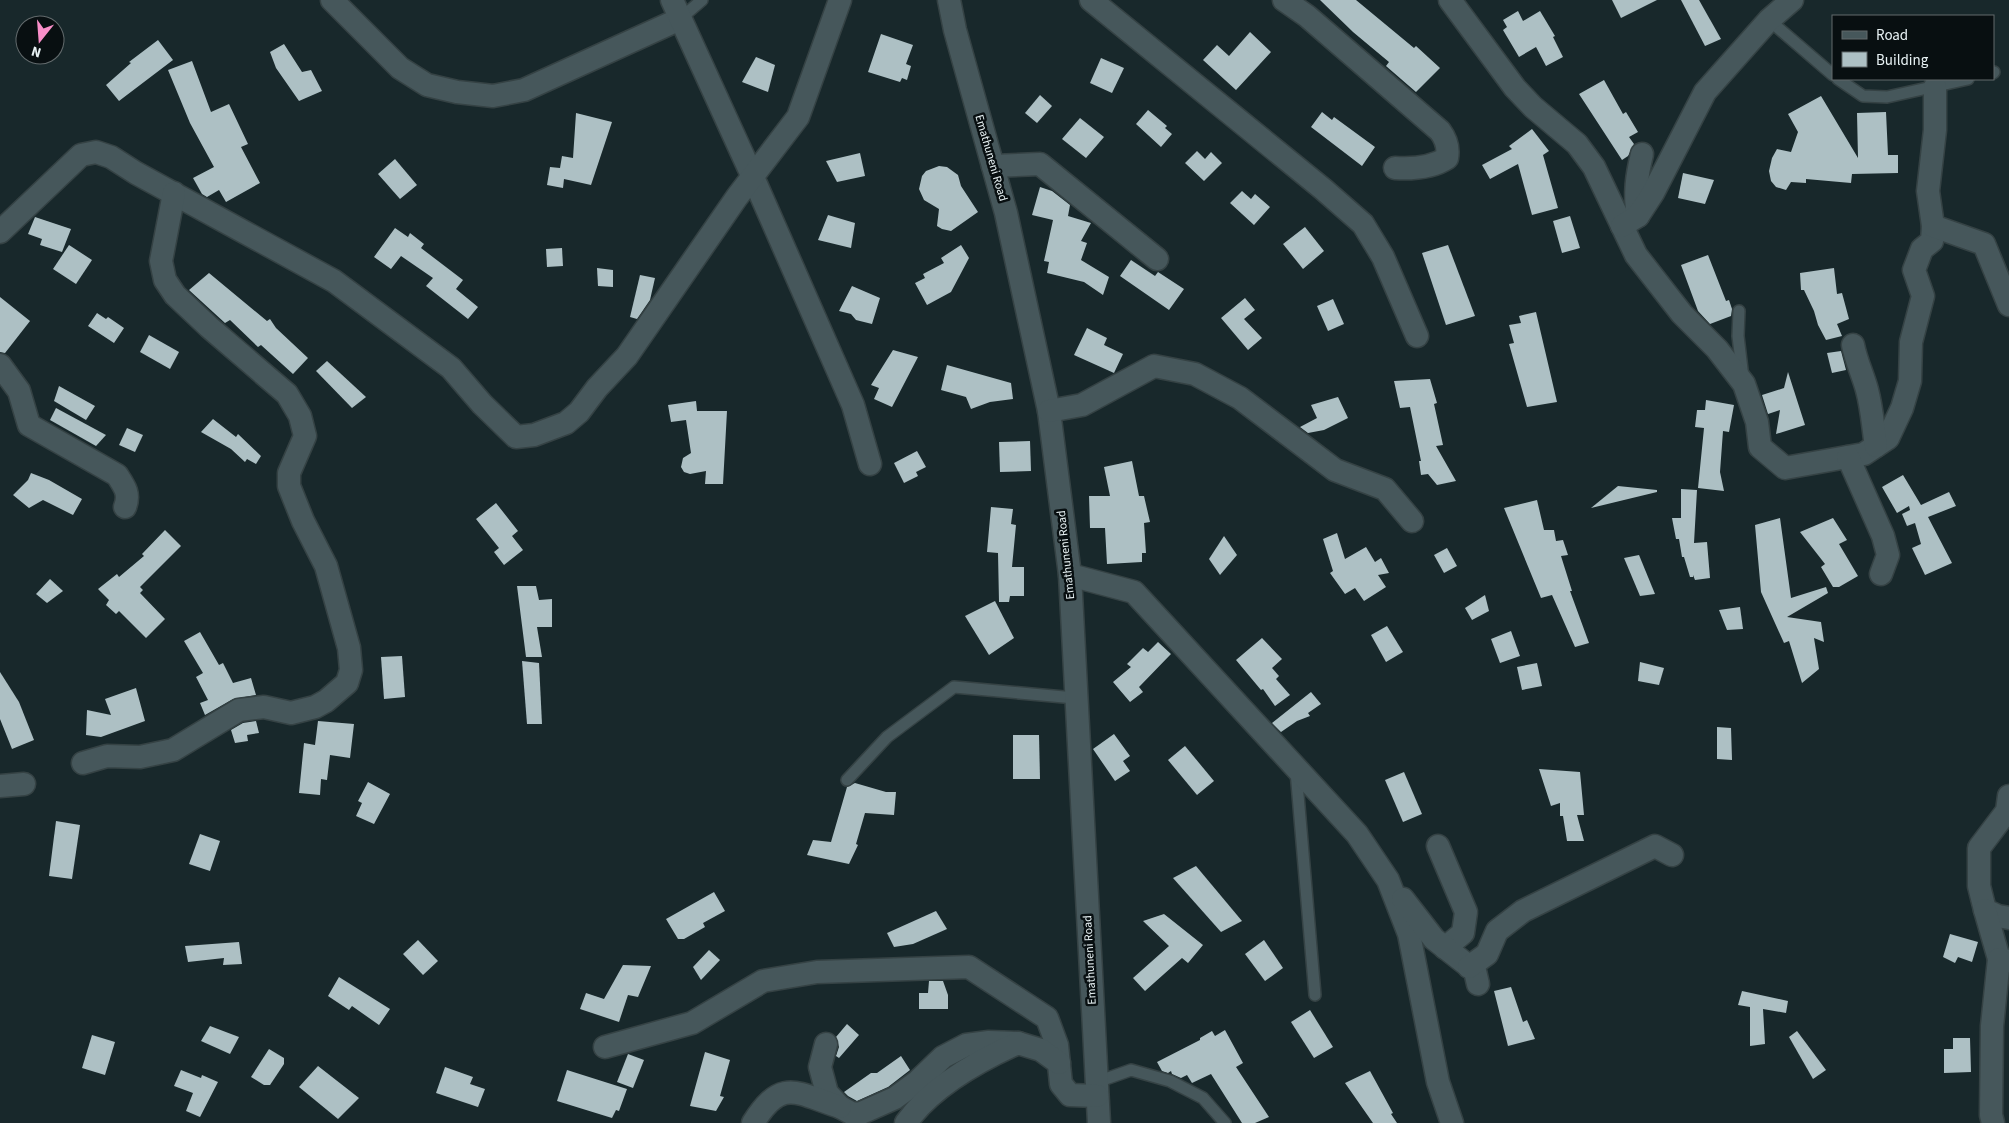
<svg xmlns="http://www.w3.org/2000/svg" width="2009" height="1123" viewBox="0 0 2009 1123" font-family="'Source Sans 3',sans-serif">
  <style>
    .building { fill: #adc0c4 }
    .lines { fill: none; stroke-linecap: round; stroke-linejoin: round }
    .lane-casing { stroke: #354244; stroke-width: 14 }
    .street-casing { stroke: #354244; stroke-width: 25 }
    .lane { stroke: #46575b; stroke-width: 11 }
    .street { stroke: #46575b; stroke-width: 22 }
    .labels { text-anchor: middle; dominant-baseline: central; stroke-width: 5; stroke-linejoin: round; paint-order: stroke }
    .street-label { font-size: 12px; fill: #e8f2f4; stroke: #080f11 }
  </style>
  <rect width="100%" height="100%" fill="#18282b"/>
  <g class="building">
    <path d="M1320 0H1356L1414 48 1416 46 1440 68 1416 92 1386 66 1389 62 1353 32Z"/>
    <path d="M1612 0H1657L1621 18Z"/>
    <path d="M1681 0H1699L1721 39 1705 46Z"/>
    <path d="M1518 11 1523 21 1540 11 1555 36 1553 37 1563 57 1546 66 1536 47 1519 57 1503 30 1507 27 1503 20Z"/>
    <path d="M1250 32 1271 52 1236 90 1203 60 1217 45 1229 56Z"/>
    <path d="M881 34 913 45 906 64 911 66 907 80 902 78 900 82 868 72Z"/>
    <path d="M158 40 173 60 119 101 106 85 131 63 129 62Z"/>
    <path d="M284 44 302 72 311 70 322 91 299 101 276 68 270 52Z"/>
    <path d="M756 57 775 65 768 92 742 82Z"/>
    <path d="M1101 58 1124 68 1112 93 1090 83Z"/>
    <path d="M192 61 211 112 229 104 248 144 241 147 260 183 226 202 219 190 207 197 202 194 193 178 214 167 190 123 168 70Z"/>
    <path d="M1604 80 1623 114 1626 112 1638 132 1629 137 1634 144 1628 156 1622 160 1579 94Z"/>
    <path d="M1040 95 1052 106 1037 123 1025 113Z"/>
    <path d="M1821 96 1858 158 1857 113 1886 112 1888 155H1898V173L1852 174 1851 183 1806 179V183L1791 182 1786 190 1776 187 1771 181 1769 171 1772 158 1777 149 1791 152 1798 132 1788 114Z"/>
    <path d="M1148 110 1167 126 1165 128 1172 134 1161 147 1136 124Z"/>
    <path d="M1322 112 1332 120 1334 117 1375 147 1362 166 1311 127Z"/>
    <path d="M576 113 612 122 591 185 564 179 563 188 547 185 550 167 560 168 562 156 573 158Z"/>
    <path d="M1080 118 1104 137 1086 158 1062 139Z"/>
    <path d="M1532 129 1549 151 1543 155 1558 208 1532 215 1518 164 1490 179 1482 165 1512 149 1509 146Z"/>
    <path d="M1197 151 1205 159 1211 152 1222 163 1204 181 1185 163Z"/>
    <path d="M860 153 865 176 837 182 826 161Z"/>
    <path d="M395 159 417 185 400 199 378 174Z"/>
    <path d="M939 166 947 167 958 175 961 186 978 212 951 231 942 229 937 226 939 209 924 200 919 189 922 176 926 171Z"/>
    <path d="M1683 173 1714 180 1705 204 1678 198Z"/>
    <path d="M1040 187 1052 191 1070 205 1068 216 1091 223 1081 241 1087 243 1081 260 1109 277 1103 295 1084 282 1047 273 1049 262 1044 261 1053 220 1032 215Z"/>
    <path d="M1242 191 1251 199 1255 194 1270 207 1254 225 1230 203Z"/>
    <path d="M828 215 855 223 851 248 818 240Z"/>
    <path d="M1570 216 1580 248 1562 253 1553 221Z"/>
    <path d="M35 217 71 229 62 252 40 245 42 239 28 234Z"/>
    <path d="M1305 227 1324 251 1303 269 1283 244Z"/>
    <path d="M395 228 408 237 410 233 424 244 421 248 463 280 456 289 478 307 468 319 426 286 433 278 401 256 391 269 374 257Z"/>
    <path d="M69 245 92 260 76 284 53 269Z"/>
    <path d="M961 245 969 258 951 292 927 305 915 283 925 278 923 274 944 263 941 258Z"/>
    <path d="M1448 245 1475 316 1446 325 1422 253Z"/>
    <path d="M562 248 563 266 547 267 546 249Z"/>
    <path d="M1708 255 1726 301 1729 300 1732 309 1731 316 1710 324 1698 311 1681 265Z"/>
    <path d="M1131 260 1155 276 1158 272 1184 289 1169 310 1120 276Z"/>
    <path d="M597 268 613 270V287L598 286Z"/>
    <path d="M1834 268 1837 294 1842 293 1849 319 1837 324 1842 336 1826 340 1818 325 1814 311 1804 290H1801L1800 273Z"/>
    <path d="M209 273 267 321 270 319 276 328 308 358 293 374 261 345 258 347 230 320 225 323 189 290Z"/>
    <path d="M640 275 655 278 650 300 637 319 630 317Z"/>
    <path d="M852 286 880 298 872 324 856 320 851 314 839 311Z"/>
    <path d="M0 297 30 321 5 353 0 352Z"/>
    <path d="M1245 298 1255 310 1244 319 1262 338 1248 350 1221 318Z"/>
    <path d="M1333 299 1344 324 1328 331 1317 306Z"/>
    <path d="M1536 312 1557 402 1527 407 1509 344 1514 343 1509 325 1521 323 1519 316Z"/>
    <path d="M97 313 106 319 108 317 124 328 114 343 88 326Z"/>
    <path d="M1087 328 1107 338 1104 345 1123 354 1114 373 1074 355Z"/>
    <path d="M149 335 179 352 170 369 140 352Z"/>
    <path d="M893 350 918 357 892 407 874 399 879 388 871 385Z"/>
    <path d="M1841 351 1846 370 1832 373 1827 353Z"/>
    <path d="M327 361 366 397 352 408 316 371Z"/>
    <path d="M947 365 1011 383 1013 399 990 402 971 409 966 397 941 390Z"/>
    <path d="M1788 372 1805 425 1776 434 1780 410 1768 414 1762 395 1784 388Z"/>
    <path d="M1430 379 1437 403 1434 404 1443 445 1436 446 1456 481 1437 485 1428 474 1421 475 1419 461H1421L1410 407 1400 408 1394 381Z"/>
    <path d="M59 386 95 406 86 420 54 401Z"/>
    <path d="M1338 397 1348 418 1324 430 1308 433 1300 427 1317 418 1311 405Z"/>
    <path d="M1706 400 1734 405 1729 432 1723 431 1720 472 1724 491 1698 488 1704 428 1695 427 1697 410H1705Z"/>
    <path d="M696 401 697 411H727L723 484H705L706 471 690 474 684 472 681 467 683 458 691 453 686 420 671 422 668 405Z"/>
    <path d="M56 408 106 435 96 446 50 420Z"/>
    <path d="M213 419 236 437 238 434 261 456 256 464 247 459 245 462 231 449 201 432Z"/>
    <path d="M127 428 143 435 135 452 119 445Z"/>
    <path d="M1030 441 1031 471 1000 472 999 442Z"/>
    <path d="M917 451 926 467 916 472 918 476 904 483 894 463Z"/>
    <path d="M1132 461 1139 496H1144L1150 522 1144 523 1146 553H1142V562L1107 564 1105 528H1090L1089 496H1110L1104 467Z"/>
    <path d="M31 473 49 480 82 499 73 515 43 500 29 508 13 495 28 480Z"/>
    <path d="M1903 475 1921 505 1949 492 1956 506 1928 517 1952 563 1925 575 1912 548 1921 544 1915 523 1907 526 1902 514 1910 510 1909 506 1897 513 1882 487Z"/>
    <path d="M1618 486 1657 490V492L1591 508Z"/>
    <path d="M1681 489 1697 490 1694 543 1707 542 1710 578 1695 580 1693 575V577H1690L1684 557H1682L1679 539H1676L1672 518H1681Z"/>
    <path d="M1537 500 1544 530H1554L1556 541 1563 540 1568 555 1561 556 1572 591H1570L1589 643 1575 647 1552 595 1541 598 1504 508Z"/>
    <path d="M496 503 518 531 512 536 523 550 504 565 494 552 499 548 476 519Z"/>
    <path d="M991 507 1013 509 1011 524 1016 525 1012 567H1024V596H1010L1009 602H999L998 553 987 552Z"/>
    <path d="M1780 518 1791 598 1826 587 1828 593 1787 617 1821 622 1824 642 1814 638 1819 669 1802 683 1789 641 1784 643 1761 592 1755 525Z"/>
    <path d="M1833 518 1847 540 1839 544 1858 576 1839 587H1833L1821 567 1825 564 1800 532Z"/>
    <path d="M165 530 181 546 140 587 143 590 140 593 165 619 146 638 119 611 116 614 106 605 109 600 98 589 117 574 119 577 144 556 142 554Z"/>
    <path d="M1337 533 1345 559 1366 547 1375 562 1381 558 1389 573 1378 575 1386 587 1364 601 1355 588 1345 594 1330 573 1333 571 1323 539Z"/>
    <path d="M1224 536 1237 555 1220 575 1209 559Z"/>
    <path d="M1447 548 1457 566 1444 573 1434 555Z"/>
    <path d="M1639 555 1655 594 1640 596 1624 558Z"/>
    <path d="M50 579 63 591 47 603 36 594Z"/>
    <path d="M517 586H536L539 600 552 599V627H537L542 657H526Z"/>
    <path d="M1485 595 1489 611 1472 620 1465 608Z"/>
    <path d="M995 601 1014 638 989 655 965 616Z"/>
    <path d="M1740 607 1743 629 1727 630 1719 610Z"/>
    <path d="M1387 626 1403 652 1386 662 1371 635Z"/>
    <path d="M1511 631 1520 656 1500 663 1491 639Z"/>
    <path d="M200 632 219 665 223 663 233 683 251 678 256 695 233 699 205 715 200 703 208 700 196 677 203 673 184 641Z"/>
    <path d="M1262 638 1282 659 1272 668 1279 676 1276 679 1290 695 1275 706 1263 689 1261 690 1236 660Z"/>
    <path d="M1158 642 1171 654 1139 687 1143 692 1130 702 1113 682 1131 667 1127 664 1143 648 1148 652Z"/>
    <path d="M402 656 405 697 384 699 381 657Z"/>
    <path d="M522 661 539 663 542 724H527Z"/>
    <path d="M1640 662 1664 668 1659 685 1638 681Z"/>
    <path d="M1537 663 1542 686 1522 690 1517 667Z"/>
    <path d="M0 672 19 702 34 740 12 749 0 719Z"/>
    <path d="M136 688 145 721 101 737 86 735 87 710 111 715 105 699Z"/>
    <path d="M1311 692 1321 704 1308 713 1310 716 1297 721 1281 732 1272 723Z"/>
    <path d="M256 721 259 733 247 735 248 741 235 743 231 730 243 723Z"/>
    <path d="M318 721 354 724 350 758 330 755 327 780 321 779 320 795 299 793 304 743 315 745Z"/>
    <path d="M1717 727 1731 728 1732 760 1717 759Z"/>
    <path d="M1114 734 1130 756 1123 761 1130 771 1115 781 1093 749Z"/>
    <path d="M1013 735H1039L1040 779H1013Z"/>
    <path d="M1185 746 1214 781 1197 795 1168 760Z"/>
    <path d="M1539 769 1580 772 1584 815H1577L1584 841H1567L1563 816H1560V803L1551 806Z"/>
    <path d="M1404 772 1422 814 1403 822 1385 780Z"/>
    <path d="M368 782 390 794 374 824 356 816 362 803 358 801Z"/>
    <path d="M855 783 886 792H896L894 815 865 813 856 844 858 845 849 864 807 855 813 840 831 842 847 787Z"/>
    <path d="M56 821 80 825 72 879 49 876Z"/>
    <path d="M200 834 220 841 210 871 189 864Z"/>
    <path d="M1196 866 1242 921 1221 932 1173 878Z"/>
    <path d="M714 892 725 911 703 923 705 927 684 939H678L666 919Z"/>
    <path d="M936 911 947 929 913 944 894 947 887 933Z"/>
    <path d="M1164 914 1203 945 1188 963 1182 958 1145 991 1133 978 1169 946 1143 921Z"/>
    <path d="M1950 934 1978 942 1972 962 1958 957 1955 963 1943 957Z"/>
    <path d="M418 940 438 961 423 975 403 954Z"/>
    <path d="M1264 940 1283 968 1265 981 1245 954Z"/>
    <path d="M239 942 242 964 223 965 224 958 188 962 185 946Z"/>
    <path d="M709 950 720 960 701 980 693 967Z"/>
    <path d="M623 965 651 966 638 997 628 995 619 1022 580 1009 586 993 604 999Z"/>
    <path d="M339 977 390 1009 379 1025 352 1006 349 1010 328 996Z"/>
    <path d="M929 981H943L948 995V1009H919V993H928Z"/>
    <path d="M1511 987 1523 1022 1527 1020 1535 1039 1508 1046 1494 991Z"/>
    <path d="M1742 991 1788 1001 1786 1013 1763 1009 1765 1044 1750 1046V1007L1738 1005Z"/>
    <path d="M1310 1010 1333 1047 1314 1058 1291 1022Z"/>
    <path d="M847 1024 859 1035 839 1058 836 1056 839 1047 836 1037Z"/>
    <path d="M210 1026 239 1037 230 1054 201 1041Z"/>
    <path d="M1225 1030 1243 1063 1236 1067 1269 1117 1255 1123H1242L1211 1074 1192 1083 1187 1075 1181 1078 1172 1074 1171 1071 1168 1073 1162 1071 1157 1062 1200 1040V1038L1212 1031 1215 1036Z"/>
    <path d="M1797 1031 1826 1070 1813 1079 1789 1037Z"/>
    <path d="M92 1035 115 1042 105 1075 82 1068Z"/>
    <path d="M1953 1038H1970L1971 1072 1944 1073V1049H1953Z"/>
    <path d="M269 1049 284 1058V1064L270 1085H264L251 1077Z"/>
    <path d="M705 1052 730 1060 720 1096 724 1097 716 1111 690 1106Z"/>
    <path d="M628 1054 644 1060 633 1088 617 1082Z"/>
    <path d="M901 1056 910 1070 888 1087 857 1101 848 1096 844 1092 871 1073H877Z"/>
    <path d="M318 1066 359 1098 338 1119 299 1087Z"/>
    <path d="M445 1067 473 1077 470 1084 485 1089 478 1107 436 1093Z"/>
    <path d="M181 1070 201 1078 202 1075 218 1082 200 1117 186 1111 193 1093 174 1086Z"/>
    <path d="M567 1070 627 1089 619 1111 616 1110 612 1118 557 1101Z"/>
    <path d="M1370 1071 1393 1113 1391 1114 1397 1123H1373L1345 1083Z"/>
  </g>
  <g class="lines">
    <defs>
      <g id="lane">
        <path d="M680 19 702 0"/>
        <path d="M1769 20 1833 75"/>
        <path d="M1993 73 1994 72"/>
        <path d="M1838 79 1863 96 1887 97 1968 79"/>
        <path d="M1739 311 1738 336 1743 378"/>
        <path d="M1296 771 1315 995"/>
        <path d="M847 780 887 737 954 687 1075 698"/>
        <path d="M1097 1082 1131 1070 1170 1081 1203 1098 1225 1123"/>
      </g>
      <g id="street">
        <path d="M332 0 400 68 427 85 457 92 493 96 524 90 680 19"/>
        <path d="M672 0 756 184 853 405 870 464"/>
        <path d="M949 0 955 30 1006 213 1049 411 1070 575 1099 1123"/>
        <path d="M1091 0 1323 189 1363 224 1383 257 1417 336"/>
        <path d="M1284 0 1307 16 1440 131C1446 139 1449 147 1447 158 1432 168 1413 169 1395 168"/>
        <path d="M1450 0 1515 88 1533 107 1577 144 1594 167 1636 255 1682 314 1717 349 1744 384 1757 422 1760 447 1785 468 1864 454 1888 438 1902 408 1910 381 1911 342 1923 296 1914 270 1922 249 1932 241 1933 226"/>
        <path d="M1935 87V130L1928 191 1933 226 1984 244 2009 305"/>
        <path d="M993 166 1040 164 1157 259"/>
        <path d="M1638 216C1634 194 1637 175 1642 154"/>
        <path d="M1622 226 1638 216 1653 193 1705 92 1769 20 1792 0"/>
        <path d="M0 232 81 155 96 152 111 157 136 173 334 281 451 368 482 404 516 437 534 435 566 423 579 412 597 388 627 356 737 197 798 117 840 0"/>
        <path d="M1853 345C1856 361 1863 375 1867 390 1872 408 1873 427 1876 446"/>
        <path d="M0 365 19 391 29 425 117 475C125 487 130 494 125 507"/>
        <path d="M1049 411 1082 405 1154 366 1195 374 1240 398 1335 470 1385 489 1412 521"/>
        <path d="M1848 457 1883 536 1888 555 1881 574"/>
        <path d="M1070 575 1134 592 1357 834 1388 880 1409 934 1438 1082 1452 1123"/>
        <path d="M83 763 107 756 140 757 173 750 239 710 264 707 291 713 315 707 326 701 347 683 351 670 349 648 326 566 303 521 289 486V473L305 436 300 416 287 394 209 327 175 295 165 280 161 261 174 193"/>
        <path d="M0 786 24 784"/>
        <path d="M2009 796 2007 811 1979 848V886L1985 910 1998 916 2009 918"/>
        <path d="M1438 846 1466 912 1463 933 1445 948"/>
        <path d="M1403 899 1434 939 1475 971 1478 984"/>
        <path d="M1985 910 1999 959 2009 961"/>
        <path d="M1469 967 1487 954 1497 931 1523 911 1655 846 1672 855"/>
        <path d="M826 1044 820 1067 827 1093 840 1107 851 1113 859 1114 895 1098 918 1081 943 1057 966 1045 989 1042 1018 1043"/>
        <path d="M605 1047 692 1023 763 981 817 972 969 967 1047 1018 1057 1045 1061 1084 1070 1095 1097 1096"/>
        <path d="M753 1123C782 1077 796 1093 840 1107"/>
        <path d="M906 1123C931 1087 978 1061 1018 1043L1041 1050 1059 1063"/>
        <path d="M1993 1123 1991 1115 1992 1026 1999 959"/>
      </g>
    </defs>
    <use href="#lane" class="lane-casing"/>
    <use href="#street" class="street-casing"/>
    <use href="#lane" class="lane"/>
    <use href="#street" class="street"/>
  </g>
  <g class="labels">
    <g class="street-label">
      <text transform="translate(991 158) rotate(74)">Emathuneni Road</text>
      <text transform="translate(1066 555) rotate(-96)">Emathuneni Road</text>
      <text transform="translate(1090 960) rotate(-93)">Emathuneni Road</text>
    </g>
  </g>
  <rect x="1832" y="15" width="162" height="65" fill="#080f11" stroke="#626a6c"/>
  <rect x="1842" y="31" width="25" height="8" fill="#46575b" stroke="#626a6c"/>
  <text x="1876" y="40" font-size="15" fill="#e8f2f4">Road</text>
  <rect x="1842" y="52" width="25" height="15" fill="#adc0c4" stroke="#626a6c"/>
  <text x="1876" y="65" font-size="15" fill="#e8f2f4">Building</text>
  <g transform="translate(40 40) rotate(197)"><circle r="24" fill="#080f11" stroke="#626a6c"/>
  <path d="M0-4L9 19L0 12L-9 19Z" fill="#f98fc9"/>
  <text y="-8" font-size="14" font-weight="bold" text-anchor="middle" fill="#e8f2f4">N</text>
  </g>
</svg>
